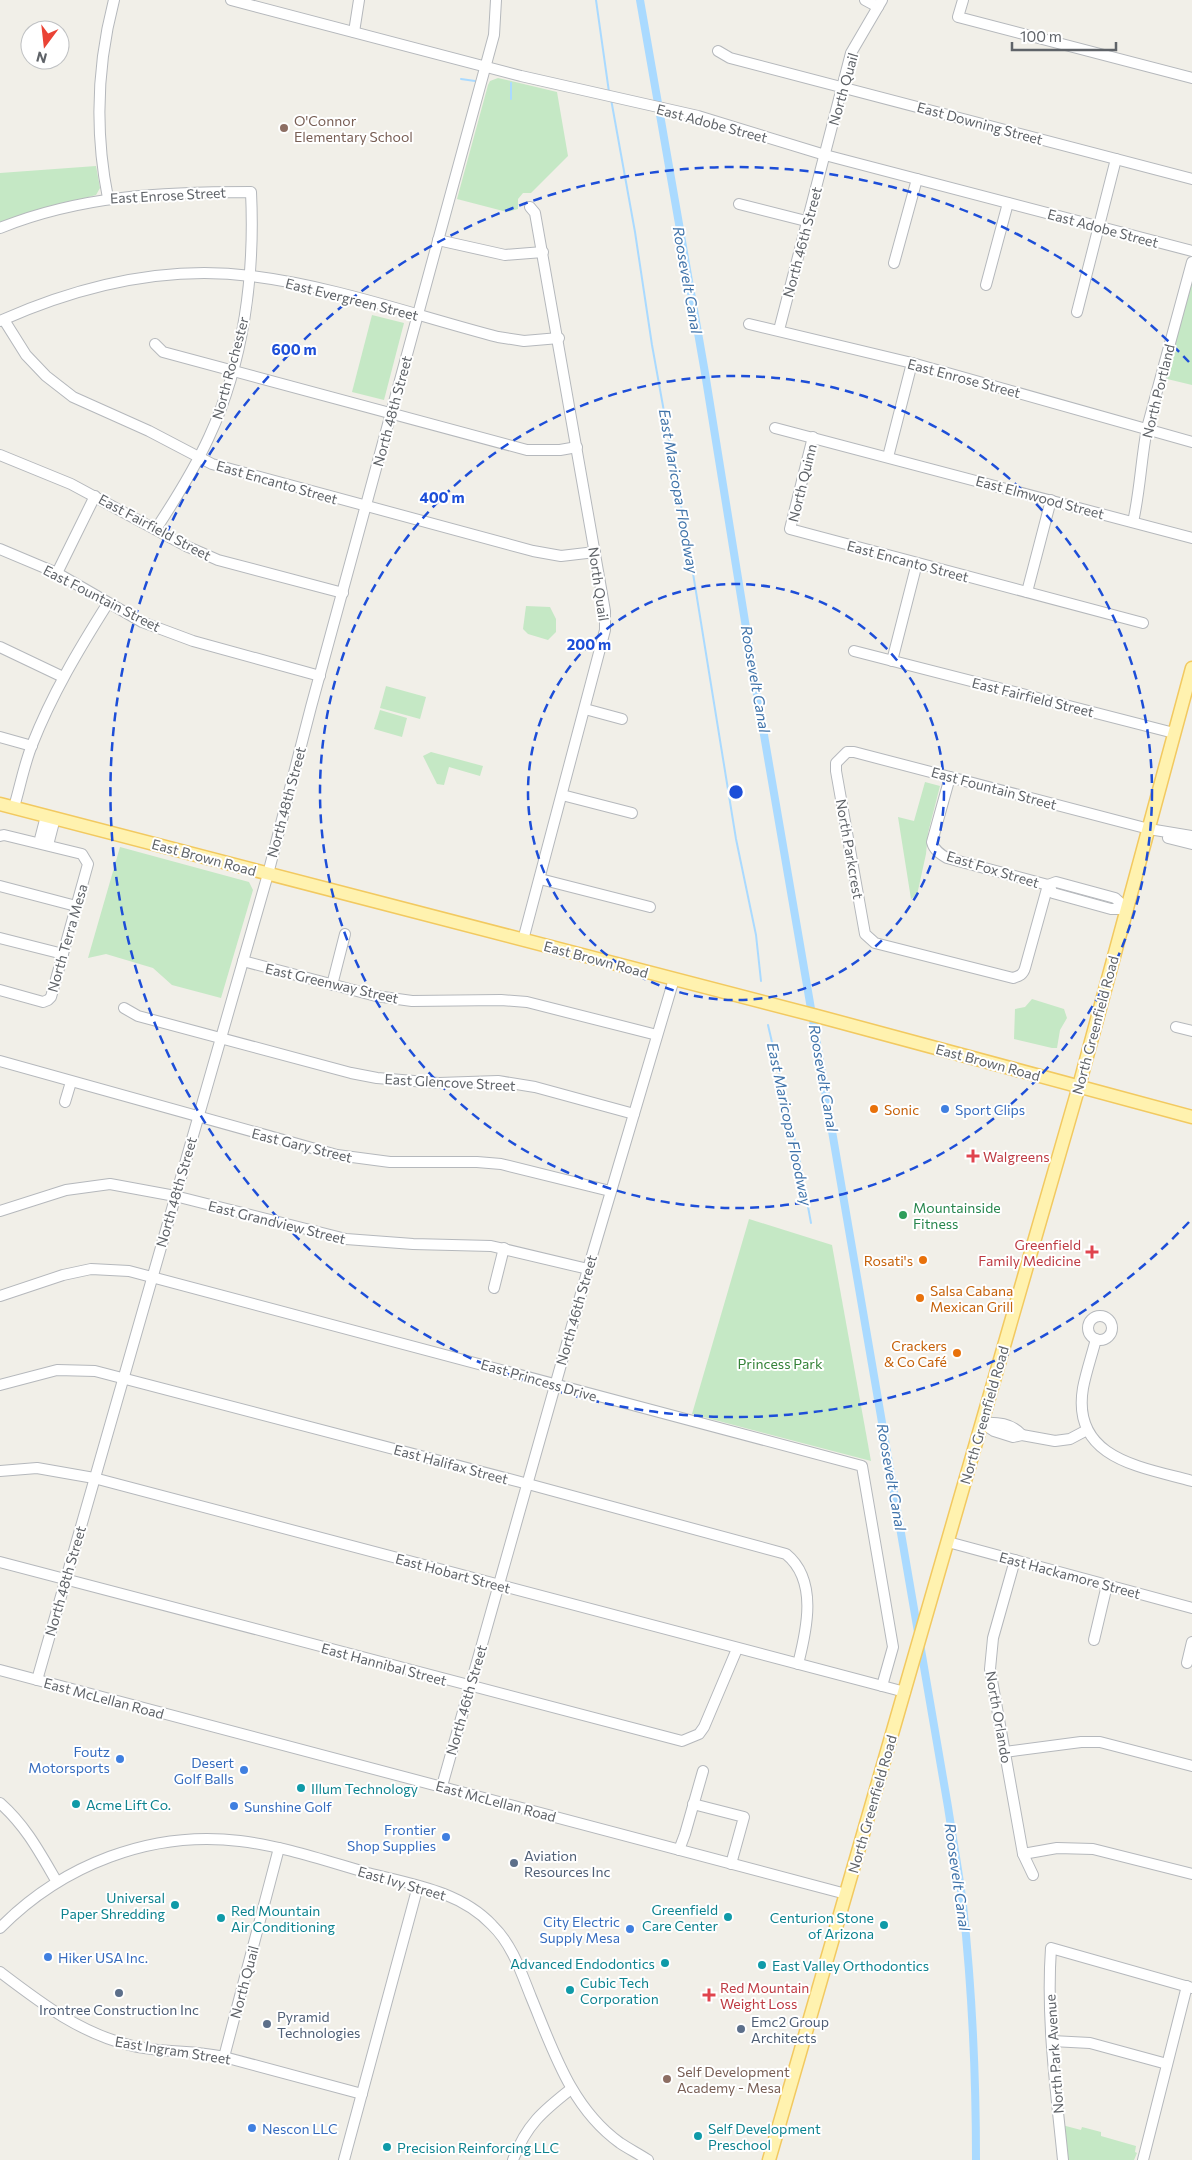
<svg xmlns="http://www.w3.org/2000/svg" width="1192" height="2160" viewBox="0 0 1192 2160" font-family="Commissioner,sans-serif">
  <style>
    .green { fill: #c5e8c5 }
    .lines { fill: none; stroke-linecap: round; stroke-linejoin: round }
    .stream { stroke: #aadaff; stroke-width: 2 }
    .canal { stroke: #aadaff; stroke-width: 8 }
    .minor-casing { stroke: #b5b8bc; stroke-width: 12 }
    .major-casing { stroke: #f2c960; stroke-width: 15 }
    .minor { stroke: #fff; stroke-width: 10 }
    .major { stroke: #fff2af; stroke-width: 12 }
    .ring { fill: none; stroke: #1d4ed8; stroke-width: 2.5; stroke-dasharray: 9 6 }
    .education-dot { fill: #8d6e63; stroke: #fff; stroke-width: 2 }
    .food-dot { fill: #e8710a; stroke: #fff; stroke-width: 2 }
    .shop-dot { fill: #3f7fe0; stroke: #fff; stroke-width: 2 }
    .health-dot { fill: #e0444e; stroke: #fff; stroke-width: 2 }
    .leisure-dot { fill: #2e9e5b; stroke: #fff; stroke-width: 2 }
    .culture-dot { fill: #0f9aa8; stroke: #fff; stroke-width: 2 }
    .service-dot { fill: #5c6f8a; stroke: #fff; stroke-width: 2 }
    .labels { text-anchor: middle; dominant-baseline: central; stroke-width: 4; stroke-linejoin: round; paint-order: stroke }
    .street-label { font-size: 14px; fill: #5f6368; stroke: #fff }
    .education-label { font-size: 14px; fill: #785e54; stroke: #fff; text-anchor: start }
    .food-label { font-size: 14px; fill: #c56008; stroke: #fff; text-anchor: start }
    .shop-label { font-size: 14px; fill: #366cbe; stroke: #fff; text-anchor: start }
    .health-label { font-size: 14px; fill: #be3a42; stroke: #fff; text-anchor: start }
    .leisure-label { font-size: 14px; fill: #27864d; stroke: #fff; text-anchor: start }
    .park-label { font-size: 14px; fill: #348238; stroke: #fff }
    .culture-label { font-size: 14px; fill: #0d838f; stroke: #fff; text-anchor: start }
    .service-label { font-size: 14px; fill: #4e5e75; stroke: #fff; text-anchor: start }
    .water-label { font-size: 15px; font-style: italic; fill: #4174aa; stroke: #fff }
    .centre { fill: #1d4ed8; stroke: #fff; stroke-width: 2.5 }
    .ring-label { font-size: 15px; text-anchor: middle; font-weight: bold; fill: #1d4ed8; stroke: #fff; stroke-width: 4; stroke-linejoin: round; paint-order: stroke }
  </style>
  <rect width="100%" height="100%" fill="#f1efe8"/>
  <g class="green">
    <path d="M498 78 557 92 568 156 531 193H523L518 199V209L507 212 457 199 488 85 490 81Z"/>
    <path d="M96 166 100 188 96 195 25 214 0 223V173Z"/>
    <path d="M1192 267V385L1163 378Z"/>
    <path d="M372 315 404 323 384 400 352 392Z"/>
    <path d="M526 606 550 607 556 619V632L548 640 528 634 523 629Z"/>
    <path d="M386 686 426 697 420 719 380 708Z"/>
    <path d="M380 710 407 718 402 737 374 729Z"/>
    <path d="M431 752 483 766 480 776 449 767 444 785 437 784 423 756Z"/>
    <path d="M925 782 940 786 928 833 926 854 917 895 911 899 898 817 914 821Z"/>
    <path d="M120 847 249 882 253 890 221 998 172 985 153 968 106 954 88 958Z"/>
    <path d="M1032 999 1064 1009 1067 1018 1060 1030 1057 1048H1052L1014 1039 1015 1009 1025 1007Z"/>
    <path d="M749 1219 832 1245 871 1461 692 1414Z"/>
    <path d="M1062 2125 1081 2130 1082 2127 1101 2132V2136L1136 2146 1135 2152 1137 2153 1134 2160H1066Z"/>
  </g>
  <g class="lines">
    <g class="stream">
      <path d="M596 0 609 92"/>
      <path d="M461 79 475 81"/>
      <path d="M511 99V83"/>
      <path d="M611 99 635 232 652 345 692 567 736 839 756 935 761 981"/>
      <path d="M768 1025 800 1163 811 1223"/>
    </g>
    <path class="canal" d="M640 0 705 373 752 665 948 1807C953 1840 959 1872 963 1905 972 1990 976 2075 976 2160"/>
    <defs>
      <g id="minor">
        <path d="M231 0 521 76 698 116 825 155 1192 251"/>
        <path d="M865 0 878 7"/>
        <path d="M963 0 958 17 1192 78"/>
        <path d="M354 32 359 0"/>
        <path d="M718 51 730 58 1192 179"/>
        <path d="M108 198C95 133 97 65 114 0"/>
        <path d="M739 204 806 221"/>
        <path d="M0 228C82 195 164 192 251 192 255 274 244 362 209 437 194 470 175 500 156 529"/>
        <path d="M438 240 505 255 543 252"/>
        <path d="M894 263 917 179"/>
        <path d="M986 285 1008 203"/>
        <path d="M1077 312 1116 159"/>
        <path d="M4 320 26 355 46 376 73 397 149 431 212 464 533 551 561 556 595 552"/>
        <path d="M0 321C79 286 164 265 251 276 334 286 417 316 498 337L524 341 559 338"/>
        <path d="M749 324 912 363 1192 442"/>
        <path d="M779 330 851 53 882 0"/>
        <path d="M155 344 163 352 527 450H560L577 447"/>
        <path d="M775 428 1192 538"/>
        <path d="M813 437 790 529 1143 623"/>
        <path d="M0 455 71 484 186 546 218 560 343 593"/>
        <path d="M888 457 912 363"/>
        <path d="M1133 522C1140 491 1141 460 1147 428L1192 262"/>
        <path d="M0 549 57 573 142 622 193 641 320 676"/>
        <path d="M57 573 95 496"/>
        <path d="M1027 592 1051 500"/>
        <path d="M0 647 63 677"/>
        <path d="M854 651 1174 733"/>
        <path d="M892 661 917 563"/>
        <path d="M585 709 622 719"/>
        <path d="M0 737 32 746"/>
        <path d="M950 777 932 842C934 850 940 854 947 858L1048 885 1056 882 1115 898 1127 909"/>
        <path d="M562 795 632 813"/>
        <path d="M14 807C20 787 24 765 32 745 52 694 79 649 108 603"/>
        <path d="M0 836 4 835 82 854 88 864 51 997 48 1000 43 1002 0 990"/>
        <path d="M1168 838 1192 844"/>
        <path d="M39 843 46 816"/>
        <path d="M48 845 55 818"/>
        <path d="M540 879 650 907"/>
        <path d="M1048 885 1025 968C1023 975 1019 976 1013 978L875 943 865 934 836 771V763L847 752H854L1149 829 1192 836"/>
        <path d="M1048 885 1053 893 1111 909H1127"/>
        <path d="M0 886 76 906"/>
        <path d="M0 938 63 954"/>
        <path d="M523 940 605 630V611L535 213 530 207"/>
        <path d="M243 961 376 996 412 1001 501 1000 527 1002 657 1035"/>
        <path d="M332 985 345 934"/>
        <path d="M124 1008 138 1016 351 1073 377 1078 439 1083 498 1081 535 1087 634 1114"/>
        <path d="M1176 1027 1192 1031"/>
        <path d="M0 1061 337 1155 390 1162H477L501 1164 610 1191"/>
        <path d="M65 1102 71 1082"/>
        <path d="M0 1211 66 1190 110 1184 175 1196 346 1239 413 1244 491 1246 588 1269"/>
        <path d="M494 1288 504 1248"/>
        <path d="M0 1296 63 1275 91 1269 129 1271 862 1466 893 1647 882 1686"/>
        <circle cx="1100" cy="1328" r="12"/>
        <path d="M1096 1339C1092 1355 1086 1372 1083 1388 1071 1459 1142 1467 1192 1481"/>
        <path d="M0 1385 57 1370 95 1371 528 1484 786 1554C818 1580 807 1629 798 1664"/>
        <path d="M982 1423 994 1431 1013 1437 1022 1435 1055 1441 1070 1439 1087 1430"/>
        <path d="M982 1423C997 1422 1011 1423 1022 1435"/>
        <path d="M0 1471 37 1468 94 1478 905 1692"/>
        <path d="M948 1542 1192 1608"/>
        <path d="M1015 1560 993 1638 990 1669 1023 1854 1033 1875"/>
        <path d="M0 1562 682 1741 699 1734 704 1727 737 1649"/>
        <path d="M1094 1640 1107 1585"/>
        <path d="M1187 1663 1192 1642"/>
        <path d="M0 1670 846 1894"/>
        <path d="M37 1680 268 874 311 707 494 35 496 0"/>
        <path d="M1005 1752 1081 1742H1100L1192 1766"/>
        <path d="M442 1786 588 1269 674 979"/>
        <path d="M0 1803C26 1826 40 1853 57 1882"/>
        <path d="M693 1804 744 1817 731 1864"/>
        <path d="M679 1850 685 1834 703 1771"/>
        <path d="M1023 1854 1057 1848 1093 1849 1192 1874"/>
        <path d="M0 1928C62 1865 151 1830 240 1841 283 1846 326 1861 368 1873 411 1884 460 1891 492 1925 512 1944 521 1972 531 1997 553 2050 571 2108 620 2143 629 2149 639 2154 648 2160"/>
        <path d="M0 1972C42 2004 81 2034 133 2046 163 2053 194 2050 224 2057L362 2094"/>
        <path d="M1052 2041 1090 2043 1167 2064"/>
        <path d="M224 2057 279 1848"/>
        <path d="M344 2160 418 1886"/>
        <path d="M513 2160C526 2125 543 2111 571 2089"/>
        <path d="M1063 2160C1056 2090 1046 2019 1051 1948L1192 1988"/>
        <path d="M1143 2160 1187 1986"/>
      </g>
      <g id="major">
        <path d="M0 804 817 1016 1192 1117"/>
        <path d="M769 2160 1079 1086 1192 668"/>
      </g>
    </defs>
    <use href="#minor" class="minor-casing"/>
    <use href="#major" class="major-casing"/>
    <use href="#minor" class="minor"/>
    <use href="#major" class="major"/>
  </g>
  <g class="ring">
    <circle cx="736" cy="792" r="208"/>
    <circle cx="736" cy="792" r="416"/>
    <path d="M1189 1222A625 625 0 1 1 1189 362"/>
  </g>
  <g class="education-dot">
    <circle cx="284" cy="128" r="5"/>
    <circle cx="667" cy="2079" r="5"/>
  </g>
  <g class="food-dot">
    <circle cx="874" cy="1109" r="5"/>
    <circle cx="923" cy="1260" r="5"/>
    <circle cx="920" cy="1298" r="5"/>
    <circle cx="957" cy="1353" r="5"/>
  </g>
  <g class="shop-dot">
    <circle cx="945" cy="1109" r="5"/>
    <circle cx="120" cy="1759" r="5"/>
    <circle cx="244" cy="1770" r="5"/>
    <circle cx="234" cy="1806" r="5"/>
    <circle cx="446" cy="1837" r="5"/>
    <circle cx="630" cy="1929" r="5"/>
    <circle cx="48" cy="1957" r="5"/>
    <circle cx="252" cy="2128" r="5"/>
  </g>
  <g class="health-dot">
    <path d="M970.5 1148.5h5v5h5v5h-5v5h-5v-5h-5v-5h5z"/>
    <path d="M1089.5 1244.5h5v5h5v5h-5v5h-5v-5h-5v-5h5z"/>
    <path d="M706.5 1987.5h5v5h5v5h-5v5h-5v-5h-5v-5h5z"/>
  </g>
  <circle class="leisure-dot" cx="903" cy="1215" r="5"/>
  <g class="culture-dot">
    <circle cx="301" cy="1788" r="5"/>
    <circle cx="76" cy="1804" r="5"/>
    <circle cx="175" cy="1905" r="5"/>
    <circle cx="728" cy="1917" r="5"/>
    <circle cx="221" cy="1918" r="5"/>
    <circle cx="884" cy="1925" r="5"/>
    <circle cx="665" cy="1963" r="5"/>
    <circle cx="762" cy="1965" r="5"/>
    <circle cx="570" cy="1990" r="5"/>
    <circle cx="698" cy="2136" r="5"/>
    <circle cx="387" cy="2147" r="5"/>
  </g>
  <g class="service-dot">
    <circle cx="514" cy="1863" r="5"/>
    <circle cx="119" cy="1993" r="5"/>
    <circle cx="267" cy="2024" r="5"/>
    <circle cx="741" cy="2029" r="5"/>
  </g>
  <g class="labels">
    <g class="street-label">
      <text transform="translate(843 89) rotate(-74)">North Quail</text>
      <text transform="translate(712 123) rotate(15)">East Adobe Street</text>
      <text transform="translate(980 123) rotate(15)">East Downing Street</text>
      <text transform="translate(168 195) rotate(-3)">East Enrose Street</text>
      <text transform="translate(1103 228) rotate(15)">East Adobe Street</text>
      <text transform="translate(802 242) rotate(-75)">North 46th Street</text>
      <text transform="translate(352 299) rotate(14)">East Evergreen Street</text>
      <text transform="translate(230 368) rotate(-75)">North Rochester</text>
      <text transform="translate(964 378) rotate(15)">East Enrose Street</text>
      <text transform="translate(1158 391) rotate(-76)">North Portland</text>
      <text transform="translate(392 411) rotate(-75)">North 48th Street</text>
      <text transform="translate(277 482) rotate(16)">East Encanto Street</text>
      <text transform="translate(802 483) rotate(-76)">North Quinn</text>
      <text transform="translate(1040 497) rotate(15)">East Elmwood Street</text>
      <text transform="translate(155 527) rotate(28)">East Fairfield Street</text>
      <text transform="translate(908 561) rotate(15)">East Encanto Street</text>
      <text transform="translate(599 584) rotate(82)">North Quail</text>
      <text transform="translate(102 598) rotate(27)">East Fountain Street</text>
      <text transform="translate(1033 697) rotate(14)">East Fairfield Street</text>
      <text transform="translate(994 788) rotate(15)">East Fountain Street</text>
      <text transform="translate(286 802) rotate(-75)">North 48th Street</text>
      <text transform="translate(850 849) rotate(80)">North Parkcrest</text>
      <text transform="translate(204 857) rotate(15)">East Brown Road</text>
      <text transform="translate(993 869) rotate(17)">East Fox Street</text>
      <text transform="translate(67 938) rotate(-74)">North Terra Mesa</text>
      <text transform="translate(596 959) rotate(15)">East Brown Road</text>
      <text transform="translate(332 983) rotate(13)">East Greenway Street</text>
      <text transform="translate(1095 1025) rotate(-75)">North Greenfield Road</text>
      <text transform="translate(988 1062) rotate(15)">East Brown Road</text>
      <text transform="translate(450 1082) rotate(3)">East Glencove Street</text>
      <text transform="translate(302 1145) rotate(14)">East Gary Street</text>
      <text transform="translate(176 1192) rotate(-74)">North 48th Street</text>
      <text transform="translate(277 1222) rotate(14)">East Grandview Street</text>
      <text transform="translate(576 1310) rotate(-74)">North 46th Street</text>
      <text transform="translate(539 1380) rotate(16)">East Princess Drive</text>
      <text transform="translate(984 1415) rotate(-74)">North Greenfield Road</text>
      <text transform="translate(451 1464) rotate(15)">East Halifax Street</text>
      <text transform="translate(453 1573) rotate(15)">East Hobart Street</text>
      <text transform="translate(1070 1575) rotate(15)">East Hackamore Street</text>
      <text transform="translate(65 1581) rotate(-74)">North 48th Street</text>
      <text transform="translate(384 1664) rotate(15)">East Hannibal Street</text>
      <text transform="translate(104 1698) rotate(15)">East McLellan Road</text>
      <text transform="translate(466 1700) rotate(-74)">North 46th Street</text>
      <text transform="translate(999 1717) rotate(80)">North Orlando</text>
      <text transform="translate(496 1801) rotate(15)">East McLellan Road</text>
      <text transform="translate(872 1804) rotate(-74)">North Greenfield Road</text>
      <text transform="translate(402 1883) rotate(16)">East Ivy Street</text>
      <text transform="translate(244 1982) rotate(-75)">North Quail</text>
      <text transform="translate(173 2050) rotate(9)">East Ingram Street</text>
      <text transform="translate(1054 2054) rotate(-94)">North Park Avenue</text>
    </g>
    <g class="education-label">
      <text x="294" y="120">O'Connor<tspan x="294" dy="16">Elementary School</tspan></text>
      <text x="677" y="2071">Self Development<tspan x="677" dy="16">Academy - Mesa</tspan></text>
    </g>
    <g class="food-label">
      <text x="884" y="1109">Sonic</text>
      <text x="913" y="1260" text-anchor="end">Rosati's</text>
      <text x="930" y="1290">Salsa Cabana<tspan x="930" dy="16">Mexican Grill</tspan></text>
      <text x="947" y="1345" text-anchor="end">Crackers<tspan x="947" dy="16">&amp; Co Café</tspan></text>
    </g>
    <g class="shop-label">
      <text x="955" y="1109">Sport Clips</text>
      <text x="110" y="1751" text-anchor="end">Foutz<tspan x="110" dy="16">Motorsports</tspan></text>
      <text x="234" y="1762" text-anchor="end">Desert<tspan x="234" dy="16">Golf Balls</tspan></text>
      <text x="244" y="1806">Sunshine Golf</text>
      <text x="436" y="1829" text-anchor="end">Frontier<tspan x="436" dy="16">Shop Supplies</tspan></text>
      <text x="620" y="1921" text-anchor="end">City Electric<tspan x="620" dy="16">Supply Mesa</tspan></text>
      <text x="58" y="1957">Hiker USA Inc.</text>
      <text x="262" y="2128">Nescon LLC</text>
    </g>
    <g class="health-label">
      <text x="983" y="1156">Walgreens</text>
      <text x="1081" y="1244" text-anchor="end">Greenfield<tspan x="1081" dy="16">Family Medicine</tspan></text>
      <text x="720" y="1987">Red Mountain<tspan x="720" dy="16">Weight Loss</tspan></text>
    </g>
    <g class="leisure-label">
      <text x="913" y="1207">Mountainside<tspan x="913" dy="16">Fitness</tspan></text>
    </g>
    <g class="park-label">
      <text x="780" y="1363">Princess Park</text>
    </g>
    <g class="culture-label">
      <text x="311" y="1788">Illum Technology</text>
      <text x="86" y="1804">Acme Lift Co.</text>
      <text x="165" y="1897" text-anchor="end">Universal<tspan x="165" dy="16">Paper Shredding</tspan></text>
      <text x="718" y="1909" text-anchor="end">Greenfield<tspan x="718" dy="16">Care Center</tspan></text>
      <text x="231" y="1910">Red Mountain<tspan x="231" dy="16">Air Conditioning</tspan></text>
      <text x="874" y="1917" text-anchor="end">Centurion Stone<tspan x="874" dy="16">of Arizona</tspan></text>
      <text x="655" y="1963" text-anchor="end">Advanced Endodontics</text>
      <text x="772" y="1965">East Valley Orthodontics</text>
      <text x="580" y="1982">Cubic Tech<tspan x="580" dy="16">Corporation</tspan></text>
      <text x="708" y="2128">Self Development<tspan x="708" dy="16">Preschool</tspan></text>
      <text x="397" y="2147">Precision Reinforcing LLC</text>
    </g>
    <g class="service-label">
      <text x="524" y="1855">Aviation<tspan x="524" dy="16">Resources Inc</tspan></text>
      <text x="119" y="2009" text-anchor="middle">Irontree Construction Inc</text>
      <text x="277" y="2016">Pyramid<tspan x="277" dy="16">Technologies</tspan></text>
      <text x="751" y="2021">Emc2 Group<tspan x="751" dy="16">Architects</tspan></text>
    </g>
    <g class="water-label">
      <text transform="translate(688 280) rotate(80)">Roosevelt Canal</text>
      <text transform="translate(679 491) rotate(80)">East Maricopa Floodway</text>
      <text transform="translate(756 679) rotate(80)">Roosevelt Canal</text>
      <text transform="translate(824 1078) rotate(80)">Roosevelt Canal</text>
      <text transform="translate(790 1124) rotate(78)">East Maricopa Floodway</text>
      <text transform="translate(892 1477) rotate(80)">Roosevelt Canal</text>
      <text transform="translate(958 1877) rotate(82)">Roosevelt Canal</text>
    </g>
  </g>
  <circle cx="736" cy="792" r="8" class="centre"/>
  <g class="ring-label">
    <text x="294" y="355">600 m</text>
    <text x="442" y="503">400 m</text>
    <text x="589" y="650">200 m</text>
  </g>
  <g transform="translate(45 45) rotate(195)"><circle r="24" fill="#ffffff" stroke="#bfc1c3"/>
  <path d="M0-4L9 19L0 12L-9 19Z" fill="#ea4335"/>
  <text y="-8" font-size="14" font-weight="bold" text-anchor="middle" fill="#5f6368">N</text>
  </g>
  <path d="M1012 42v8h104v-8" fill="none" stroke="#5f6368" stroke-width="2.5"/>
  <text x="1020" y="42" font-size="15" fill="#5f6368" stroke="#ffffff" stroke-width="4" paint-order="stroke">100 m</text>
</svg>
